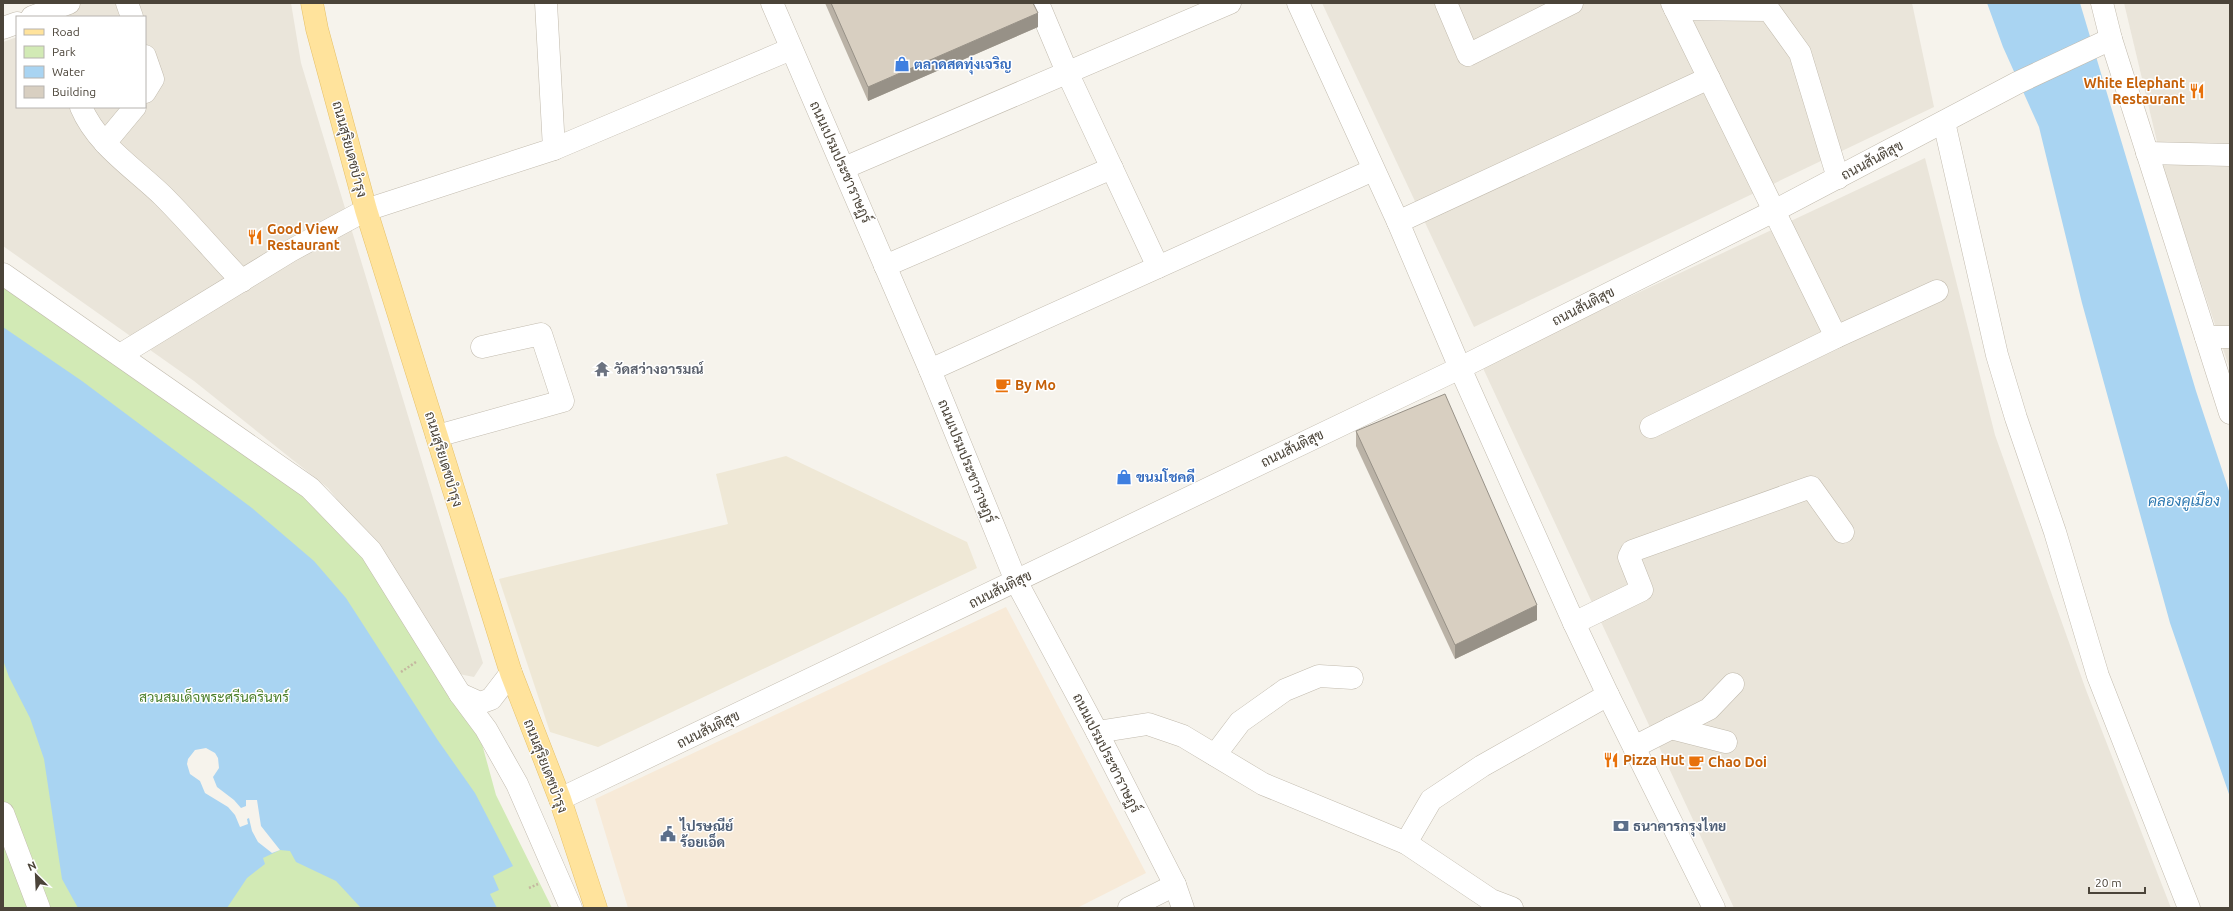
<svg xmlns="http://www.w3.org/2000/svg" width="2233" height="911" viewBox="0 0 2233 911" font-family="Ubuntu,Sarabun,sans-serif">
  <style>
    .residential { fill: #eae5da }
    .commercial { fill: #f7ead8 }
    .education { fill: #efe8d6 }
    .green { fill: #d2eab5 }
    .water { fill: #a9d4f2 }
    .pier { fill: #f6f3ec }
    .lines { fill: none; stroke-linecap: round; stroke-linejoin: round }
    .minor-casing { stroke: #c2bbae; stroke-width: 23 }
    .major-casing { stroke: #e6c16a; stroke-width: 23 }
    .path { stroke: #c4b79f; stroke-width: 2.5; stroke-dasharray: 2 2; stroke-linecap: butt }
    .minor { stroke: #fff; stroke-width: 22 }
    .major { stroke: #ffe39c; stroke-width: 22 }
    .wall { fill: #bab2a6 }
    .shaded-wall { fill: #979187 }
    .building { fill: #d8cfc1; stroke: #979187 }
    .labels { text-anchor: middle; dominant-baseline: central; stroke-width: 3; stroke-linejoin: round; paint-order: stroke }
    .shop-label { font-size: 14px; font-weight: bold; fill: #366cbe; stroke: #fff; text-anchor: start }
    .food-label { font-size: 14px; font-weight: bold; fill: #c56008; stroke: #fff; text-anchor: start }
    .street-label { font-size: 14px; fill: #4b4439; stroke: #fff }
    .worship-label { font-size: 14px; font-weight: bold; fill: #5b616d; stroke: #fff; text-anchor: start }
    .park-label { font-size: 14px; fill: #4a7f2a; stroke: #fff }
    .service-label { font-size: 14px; font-weight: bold; fill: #4e5e75; stroke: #fff; text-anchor: start }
    .water-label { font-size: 15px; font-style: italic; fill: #2e7ab2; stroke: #fff }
  </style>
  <rect width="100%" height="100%" fill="#f6f3ec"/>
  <g class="residential">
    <path d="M55 3H291L301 63 483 663 474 677 459 674 380 553 328 488 194 381 3 246V42L17 37V107H145V17H63Z"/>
    <path d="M1322 3H1912L1934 107 1474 327Z"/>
    <path d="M2124 3H2230V370L2164 171Z"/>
    <path d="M1925 158 1995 435 2086 690 2171 908H1734L1482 366Z"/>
  </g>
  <path class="commercial" d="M1006 607 1146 873 1077 908H628L595 799Z"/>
  <path class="education" d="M786 456 967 542 977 568 598 747 550 732 499 579 728 524 716 474Z"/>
  <path class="green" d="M3 274 310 488 371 551 471 704 496 795 552 908H3Z"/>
  <g class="water">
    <path d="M1987 3H2080L2196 391 2230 494V797L2170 623 2082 303 2039 127 2003 47Z"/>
    <path d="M3 327 82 381 252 508 314 561 346 598 437 739 475 793 513 866 493 876 499 890 490 894 497 908H361L336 881 296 862 290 851 280 850 263 858 265 864 247 878 227 908H78L62 879 44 759 30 718 9 677 3 660Z"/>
  </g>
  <path class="pier" d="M206 748 215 753 218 758 219 768 213 777 217 787 234 800 241 808 246 806V800H257L261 826 280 850 272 853 258 842 252 831 249 818 247 819 248 824 240 827 235 815 228 807 205 793 200 781 190 774 187 764 188 759 195 750Z"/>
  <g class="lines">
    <defs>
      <g id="minor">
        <path d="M127 3 132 17"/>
        <path d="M546 3 554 149"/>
        <path d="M772 3 930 370 1016 581 1097 732 1175 885 1183 908"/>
        <path d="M1038 3 1067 72 1158 267"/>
        <path d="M1298 3 1398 222 1460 368 1574 623 1608 695 1714 908"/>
        <path d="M1446 3 1468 55 1572 3"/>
        <path d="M1672 3 1836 337"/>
        <path d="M2102 3 2111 39 2230 413"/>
        <path d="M1675 9 1769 10 1800 53 1838 178"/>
        <path d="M32 17 69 3"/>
        <path d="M3 28 17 23"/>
        <path d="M145 56 153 79 145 92"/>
        <path d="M81 107C97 145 134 168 163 196 190 223 215 253 242 281"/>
        <path d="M1944 122 1997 355 2016 418 2055 532 2098 676 2189 908"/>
        <path d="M105 143 135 107"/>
        <path d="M2147 153 2230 155"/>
        <path d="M844 168 1230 3"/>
        <path d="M1398 222 1709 78"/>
        <path d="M885 266 1112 168"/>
        <path d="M3 274 310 488 371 551 460 694 486 729 517 784 571 908"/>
        <path d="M2206 337H2230"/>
        <path d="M120 355 290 251 366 210 554 149 791 49"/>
        <path d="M930 370 1373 170"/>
        <path d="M1651 427 1836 337 1937 291"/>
        <path d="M437 436 563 401 541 334 482 347"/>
        <path d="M1574 623 1642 590 1629 557 1632 551 1811 487 1843 532"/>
        <path d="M460 694 480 703 491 699 511 673"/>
        <path d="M1671 728 1726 742"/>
        <path d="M1097 732 1148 724 1183 736 1263 784 1406 843 1491 900 1512 908"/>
        <path d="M1634 747 1709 709 1733 684"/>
        <path d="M1215 755 1240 722 1285 690 1319 676 1352 678"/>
        <path d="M560 799 1460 368 1774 211 2017 83 2111 39"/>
        <path d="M3 813 39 908"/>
        <path d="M1406 843 1431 800 1482 766 1608 695"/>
        <path d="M1129 908 1175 885"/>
      </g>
      <path id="major" d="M312 3 317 29 366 210 511 673 560 799 596 908"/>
    </defs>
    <use href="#minor" class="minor-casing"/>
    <use href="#major" class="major-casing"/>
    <g class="path">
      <path d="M401 672 416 662"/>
      <path d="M529 888 538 884"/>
    </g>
    <use href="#minor" class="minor"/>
    <use href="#major" class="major"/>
  </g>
  <g class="wall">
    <path d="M825 3H1033L1038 27 868 101Z"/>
    <path d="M1356 431 1537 620 1455 659 1356 446Z"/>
  </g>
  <g class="shaded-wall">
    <path d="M1038 13V27L868 101V87Z"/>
    <path d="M1537 605V620L1455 659V645Z"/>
  </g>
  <g class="building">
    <path d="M831 3H1033L1038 13 868 87Z"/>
    <path d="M1445 394 1537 605 1455 645 1356 431Z"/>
  </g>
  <defs>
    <symbol id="shop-bare" viewBox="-9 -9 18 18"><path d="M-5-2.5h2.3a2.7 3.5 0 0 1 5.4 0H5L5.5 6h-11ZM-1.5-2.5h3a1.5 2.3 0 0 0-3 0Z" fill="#3f7fe0" stroke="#fff" stroke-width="2.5" paint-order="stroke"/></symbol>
    <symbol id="restaurant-bare" viewBox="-9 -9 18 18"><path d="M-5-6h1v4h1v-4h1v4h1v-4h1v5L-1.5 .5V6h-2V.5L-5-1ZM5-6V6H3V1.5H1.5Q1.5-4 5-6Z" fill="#e8710a" stroke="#fff" stroke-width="2.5" paint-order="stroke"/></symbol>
    <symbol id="temple-bare" viewBox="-9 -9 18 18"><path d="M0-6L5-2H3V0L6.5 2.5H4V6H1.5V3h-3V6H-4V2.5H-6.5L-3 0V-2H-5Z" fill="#6b7280" stroke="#fff" stroke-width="2.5" paint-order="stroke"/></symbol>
    <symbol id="cafe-bare" viewBox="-9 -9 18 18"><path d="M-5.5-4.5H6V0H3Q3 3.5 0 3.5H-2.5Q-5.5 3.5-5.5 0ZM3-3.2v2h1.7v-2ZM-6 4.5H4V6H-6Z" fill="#e8710a" stroke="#fff" stroke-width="2.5" paint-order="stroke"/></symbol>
    <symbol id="bank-bare" viewBox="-9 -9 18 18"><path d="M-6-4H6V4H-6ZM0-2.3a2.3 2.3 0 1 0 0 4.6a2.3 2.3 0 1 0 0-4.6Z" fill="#5c6f8a" stroke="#fff" stroke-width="2.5" paint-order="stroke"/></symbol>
    <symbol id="civic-bare" viewBox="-9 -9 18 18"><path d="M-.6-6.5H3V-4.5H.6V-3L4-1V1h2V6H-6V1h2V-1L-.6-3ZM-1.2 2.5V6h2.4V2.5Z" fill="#5c6f8a" stroke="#fff" stroke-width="2.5" paint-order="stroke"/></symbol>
  </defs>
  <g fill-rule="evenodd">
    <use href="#shop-bare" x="891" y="53" width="22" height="22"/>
    <use href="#restaurant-bare" x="2186" y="80" width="22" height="22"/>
    <use href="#restaurant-bare" x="244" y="226" width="22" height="22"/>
    <use href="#temple-bare" x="591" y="358" width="22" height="22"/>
    <use href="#cafe-bare" x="992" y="374" width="22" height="22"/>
    <use href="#shop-bare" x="1113" y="466" width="22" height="22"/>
    <use href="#restaurant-bare" x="1600" y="749" width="22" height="22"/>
    <use href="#cafe-bare" x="1685" y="751" width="22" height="22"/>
    <use href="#bank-bare" x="1610" y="815" width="22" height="22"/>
    <use href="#civic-bare" x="657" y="823" width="22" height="22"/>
  </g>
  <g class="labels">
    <g class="shop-label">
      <text x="914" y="64">ตลาดสดทุ่งเจริญ</text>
      <text x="1136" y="477">ขนมโชคดี</text>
    </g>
    <g class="food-label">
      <text x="2185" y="83" text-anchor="end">White Elephant<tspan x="2185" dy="16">Restaurant</tspan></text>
      <text x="267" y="229">Good View<tspan x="267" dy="16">Restaurant</tspan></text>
      <text x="1015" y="385">By Mo</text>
      <text x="1623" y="760">Pizza Hut</text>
      <text x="1708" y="762">Chao Doi</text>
    </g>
    <g class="street-label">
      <text transform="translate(350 149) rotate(75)">ถนนสุริยเดชบำรุง</text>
      <text transform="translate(1872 160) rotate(-28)">ถนนสันติสุข</text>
      <text transform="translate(841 162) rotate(66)">ถนนเปรมประชาราษฏร์</text>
      <text transform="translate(1583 306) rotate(-27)">ถนนสันติสุข</text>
      <text transform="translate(1292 448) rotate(-26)">ถนนสันติสุข</text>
      <text transform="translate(444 459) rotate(73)">ถนนสุริยเดชบำรุง</text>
      <text transform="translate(967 461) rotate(68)">ถนนเปรมประชาราษฏร์</text>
      <text transform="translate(1000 589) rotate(-26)">ถนนสันติสุข</text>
      <text transform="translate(708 729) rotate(-26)">ถนนสันติสุข</text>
      <text transform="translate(1107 753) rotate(63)">ถนนเปรมประชาราษฏร์</text>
      <text transform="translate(546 766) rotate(69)">ถนนสุริยเดชบำรุง</text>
    </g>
    <g class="worship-label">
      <text x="614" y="369">วัดสว่างอารมณ์</text>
    </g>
    <g class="park-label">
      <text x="214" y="697">สวนสมเด็จพระศรีนครินทร์</text>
    </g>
    <g class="service-label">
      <text x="680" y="826">ไปรษณีย์<tspan x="680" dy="16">ร้อยเอ็ด</tspan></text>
      <text x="1633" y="826">ธนาคารกรุงไทย</text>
    </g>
    <g class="water-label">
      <text x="2184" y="500">คลองคูเมือง</text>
    </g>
  </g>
  <rect width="2233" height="911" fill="none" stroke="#4b4439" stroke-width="8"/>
  <rect x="16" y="16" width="130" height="92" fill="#ffffff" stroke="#b7b4b0"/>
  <rect x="24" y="29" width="20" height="6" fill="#ffe39c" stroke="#b7b4b0"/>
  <text x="52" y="36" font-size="12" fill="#4b4439">Road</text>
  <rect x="24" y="46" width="20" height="12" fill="#d2eab5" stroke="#b7b4b0"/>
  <text x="52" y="56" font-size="12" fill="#4b4439">Park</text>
  <rect x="24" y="66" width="20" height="12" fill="#a9d4f2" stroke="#b7b4b0"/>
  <text x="52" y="76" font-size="12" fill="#4b4439">Water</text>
  <rect x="24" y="86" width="20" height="12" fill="#d8cfc1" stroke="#b7b4b0"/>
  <text x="52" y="96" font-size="12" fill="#4b4439">Building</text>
  <g transform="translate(36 875) rotate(336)" stroke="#ffffff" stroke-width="3" paint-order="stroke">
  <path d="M0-3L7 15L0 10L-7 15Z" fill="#4b4439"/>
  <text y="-6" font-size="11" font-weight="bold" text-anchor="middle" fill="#4b4439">N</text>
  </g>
  <path d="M2089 887v6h56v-6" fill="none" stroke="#4b4439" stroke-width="2"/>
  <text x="2095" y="887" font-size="12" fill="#4b4439" stroke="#ffffff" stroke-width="3" paint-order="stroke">20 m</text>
</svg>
